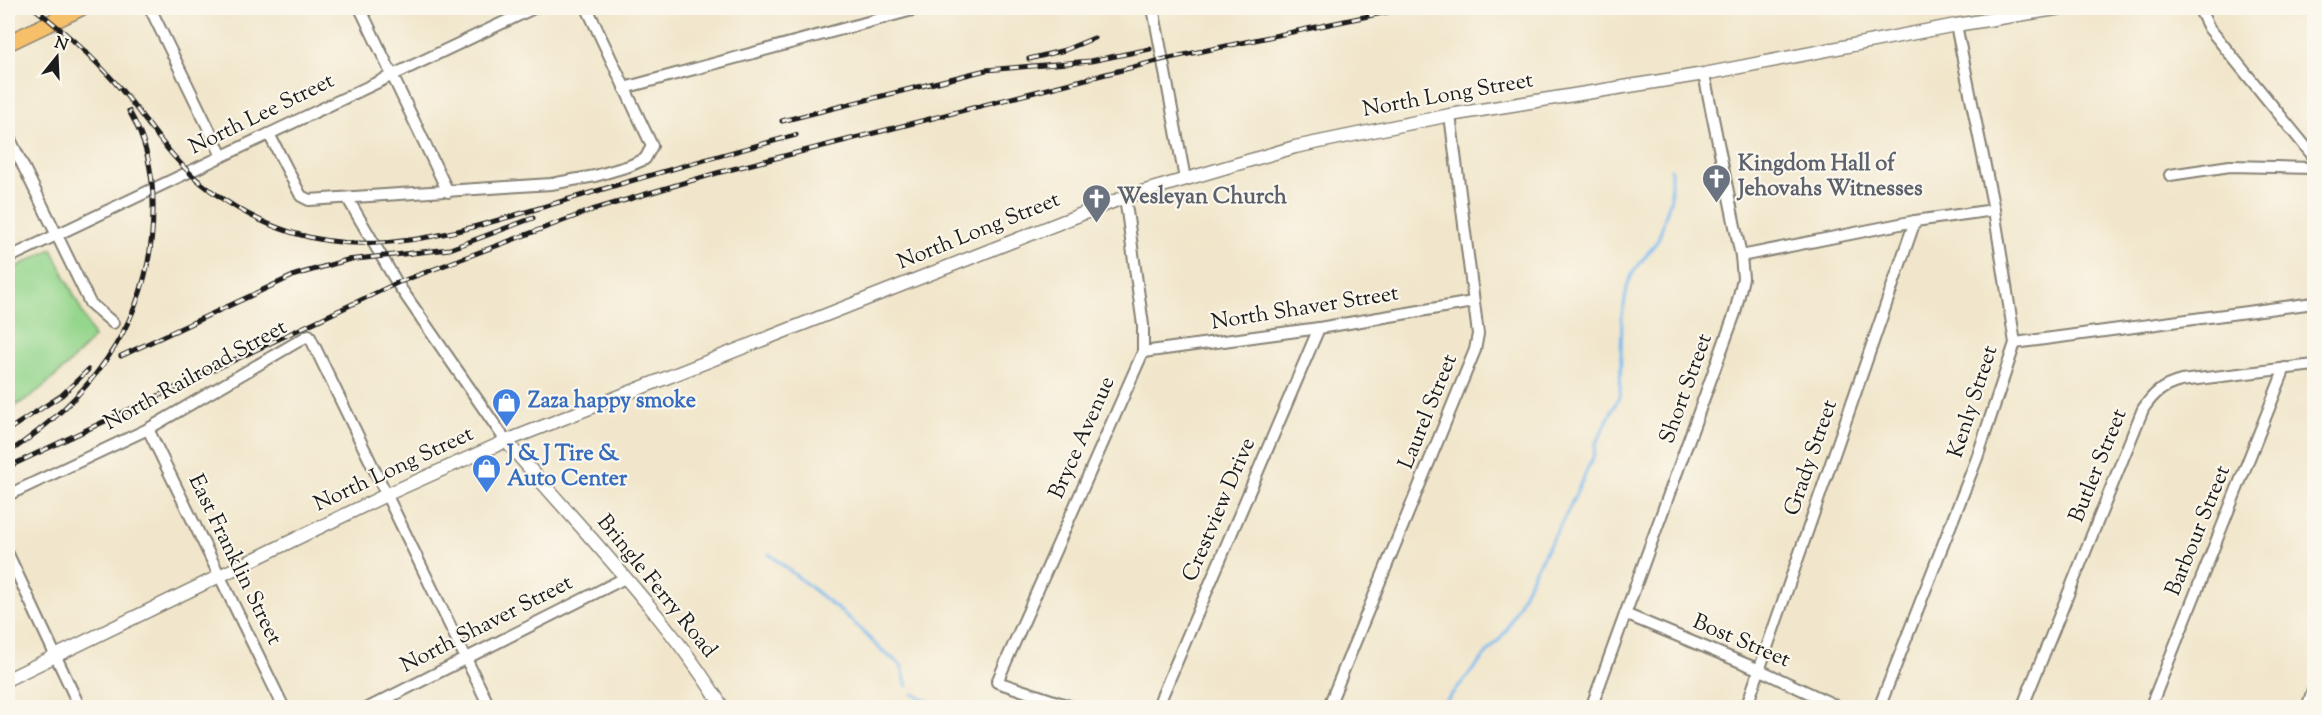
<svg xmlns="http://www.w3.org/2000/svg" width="2322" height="715" viewBox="0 0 2322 715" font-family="'Sorts Mill Goudy',serif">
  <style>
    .green { fill: #95d68d; stroke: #587954; stroke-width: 1.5 }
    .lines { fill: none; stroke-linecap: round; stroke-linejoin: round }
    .stream { stroke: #79b9ed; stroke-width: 3 }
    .minor-casing { stroke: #868174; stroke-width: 14 }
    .tertiary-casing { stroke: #868174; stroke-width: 15 }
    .primary-casing { stroke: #868174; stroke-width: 18 }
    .minor { stroke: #fff; stroke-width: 10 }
    .tertiary { stroke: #fff; stroke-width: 12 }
    .primary { stroke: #f6c06b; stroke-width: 15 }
    .rail-casing { stroke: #1c1c1c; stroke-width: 5 }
    .rail { stroke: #fbf7ec; stroke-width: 3; stroke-dasharray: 9; stroke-linecap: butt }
    .labels { text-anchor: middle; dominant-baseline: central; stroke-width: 4.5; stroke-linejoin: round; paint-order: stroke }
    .street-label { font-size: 22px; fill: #1c1c1c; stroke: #fbf7ec }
    .worship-label { font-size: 22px; font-weight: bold; fill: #5b616d; stroke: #fbf7ec; text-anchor: start }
    .shop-label { font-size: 22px; font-weight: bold; fill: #366cbe; stroke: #fbf7ec; text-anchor: start }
  </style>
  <rect width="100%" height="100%" fill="#fbf7ec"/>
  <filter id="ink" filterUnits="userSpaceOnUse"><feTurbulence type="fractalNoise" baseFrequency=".0167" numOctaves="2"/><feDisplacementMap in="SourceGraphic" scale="12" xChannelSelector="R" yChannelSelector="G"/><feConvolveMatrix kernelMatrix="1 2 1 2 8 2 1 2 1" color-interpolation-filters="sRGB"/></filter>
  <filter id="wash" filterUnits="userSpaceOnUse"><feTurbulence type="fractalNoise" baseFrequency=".008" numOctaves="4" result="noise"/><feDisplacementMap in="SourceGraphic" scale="24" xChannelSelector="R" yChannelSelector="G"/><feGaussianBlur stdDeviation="1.35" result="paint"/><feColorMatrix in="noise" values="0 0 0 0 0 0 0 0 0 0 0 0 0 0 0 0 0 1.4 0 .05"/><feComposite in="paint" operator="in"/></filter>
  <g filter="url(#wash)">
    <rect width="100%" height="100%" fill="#f1e6cb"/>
    <path class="green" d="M52 249 94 337C68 366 43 391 8 410V271Z"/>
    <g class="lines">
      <g class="stream">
        <path d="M769 554 850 619 880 649 901 665 907 686"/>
        <path d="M913 694 942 708"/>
        <path d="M1440 708 1506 631 1534 572 1567 513 1594 455 1596 443 1620 395 1622 316 1628 283 1634 271 1658 240 1671 198V169"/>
      </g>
    </g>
  </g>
  <g filter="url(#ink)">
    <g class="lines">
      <defs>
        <g id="minor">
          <path d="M150 8 222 156"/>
          <path d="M360 8 448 192"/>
          <path d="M1153 8 1185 179"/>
          <path d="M2199 8 2209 28 2314 157"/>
          <path d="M624 88 920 8"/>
          <path d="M269 134 301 196 309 200 551 184 595 176 629 166 645 159 652 146 587 8"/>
          <path d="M8 135 90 303 113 323"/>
          <path d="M2170 175 2230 166 2314 168"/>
          <path d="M348 199 397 283 506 441"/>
          <path d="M1741 256 1915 221 1994 210"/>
          <path d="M8 258 534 8"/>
          <path d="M2015 343 2314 303"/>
          <path d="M1143 352 1319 328 1473 302"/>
          <path d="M148 429 284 708"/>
          <path d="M8 495 148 429 309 335 490 708"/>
          <path d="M8 554 80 708"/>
          <path d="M1625 614 1760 670 1841 708"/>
          <path d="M368 708 625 578"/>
          <path d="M1075 708 997 682 1143 352V325L1125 197"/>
          <path d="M1157 708 1319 328"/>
          <path d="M1328 708 1475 350 1478 334 1450 115"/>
          <path d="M1591 708 1735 313 1743 278 1741 256 1704 74"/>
          <path d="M1746 708 1915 221"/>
          <path d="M1879 708 1977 458 2015 343 1994 210 1956 25"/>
          <path d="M2022 708 2143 409C2154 393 2162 386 2181 381L2314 365"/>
          <path d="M2150 708 2285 368"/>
          <path d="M2307 708 2314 686"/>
        </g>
        <g id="tertiary">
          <path d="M506 441C578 526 665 613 723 708"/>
          <path d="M8 679 388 494 506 441 1125 197 1295 147 1450 115 1704 74 1956 25 2062 8"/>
        </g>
        <path id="primary" d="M8 43 81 8"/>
      </defs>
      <use href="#minor" class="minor-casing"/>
      <use href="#tertiary" class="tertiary-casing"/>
      <use href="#primary" class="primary-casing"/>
      <use href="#minor" class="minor"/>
      <use href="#tertiary" class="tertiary"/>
      <use href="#primary" class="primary"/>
      <defs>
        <g id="rail">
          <path d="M34 8C69 35 101 64 129 99 154 131 176 165 210 190 333 281 443 236 573 198 647 176 721 155 796 135"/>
          <path d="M1029 59 1065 50 1094 38"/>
          <path d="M782 121 986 70 1091 61 1150 49"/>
          <path d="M121 356 295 275 347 260 450 249 533 218"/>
          <path d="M8 430 62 395 88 370"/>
          <path d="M8 453C93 396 152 319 153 212 154 176 148 143 129 111"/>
          <path d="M8 467 397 283 592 210 717 173 1165 59 1406 8"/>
        </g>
      </defs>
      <use href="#rail" class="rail-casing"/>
      <use href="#rail" class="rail"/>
    </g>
  </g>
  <defs>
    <symbol id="church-pin" viewBox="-11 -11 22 30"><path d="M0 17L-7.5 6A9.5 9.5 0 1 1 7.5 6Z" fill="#6b7280" stroke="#fbf7ec"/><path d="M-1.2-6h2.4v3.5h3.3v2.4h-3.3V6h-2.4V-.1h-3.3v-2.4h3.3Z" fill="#fff"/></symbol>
    <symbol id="shop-pin" viewBox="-11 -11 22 30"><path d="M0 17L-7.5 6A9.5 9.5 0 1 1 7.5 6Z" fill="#3f7fe0" stroke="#fbf7ec"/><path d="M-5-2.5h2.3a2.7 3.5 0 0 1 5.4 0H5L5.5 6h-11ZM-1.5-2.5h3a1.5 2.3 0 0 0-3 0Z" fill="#fff"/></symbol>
  </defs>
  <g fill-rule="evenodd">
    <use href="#church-pin" x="1700" y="162" width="33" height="45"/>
    <use href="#church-pin" x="1080" y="182" width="33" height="45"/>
    <use href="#shop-pin" x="490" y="386" width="33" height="45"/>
    <use href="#shop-pin" x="470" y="452" width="33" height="45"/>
  </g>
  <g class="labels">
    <g class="street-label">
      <text transform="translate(1448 96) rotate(-10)">North Long Street</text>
      <text transform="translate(262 115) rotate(-26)">North Lee Street</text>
      <text transform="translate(979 232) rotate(-22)">North Long Street</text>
      <text transform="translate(1305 309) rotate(-9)">North Shaver Street</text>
      <text transform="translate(196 376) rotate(-29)">North Railroad Street</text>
      <text transform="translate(1687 389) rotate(-70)">Short Street</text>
      <text transform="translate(1974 402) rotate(-72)">Kenly Street</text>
      <text transform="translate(1429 412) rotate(-68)">Laurel Street</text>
      <text transform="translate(1083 438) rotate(-66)">Bryce Avenue</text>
      <text transform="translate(1812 458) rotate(-71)">Grady Street</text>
      <text transform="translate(2099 466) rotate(-68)">Butler Street</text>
      <text transform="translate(394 470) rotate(-25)">North Long Street</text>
      <text transform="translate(1220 510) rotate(-67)">Crestview Drive</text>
      <text transform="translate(2199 531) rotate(-68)">Barbour Street</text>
      <text transform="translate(234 560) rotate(64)">East Franklin Street</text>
      <text transform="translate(656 587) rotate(51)">Bringle Ferry Road</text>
      <text transform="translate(487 625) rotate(-27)">North Shaver Street</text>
      <text transform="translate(1741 642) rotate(23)">Bost Street</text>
    </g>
    <g class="worship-label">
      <text x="1738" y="165">Kingdom Hall of<tspan x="1738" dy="25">Jehovahs Witnesses</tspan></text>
      <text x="1117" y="198">Wesleyan Church</text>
    </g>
    <g class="shop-label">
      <text x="528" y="402">Zaza happy smoke</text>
      <text x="507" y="455">J &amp; J Tire &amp;<tspan x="507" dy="25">Auto Center</tspan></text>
    </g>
  </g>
  <rect width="2322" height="715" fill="none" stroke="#fbf7ec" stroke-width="30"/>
  <g transform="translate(57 57) rotate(18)" stroke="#fbf7ec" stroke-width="4.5" paint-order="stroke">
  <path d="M0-4.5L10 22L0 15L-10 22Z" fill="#1c1c1c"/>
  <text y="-9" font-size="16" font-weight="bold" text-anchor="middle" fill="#1c1c1c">N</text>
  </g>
</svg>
